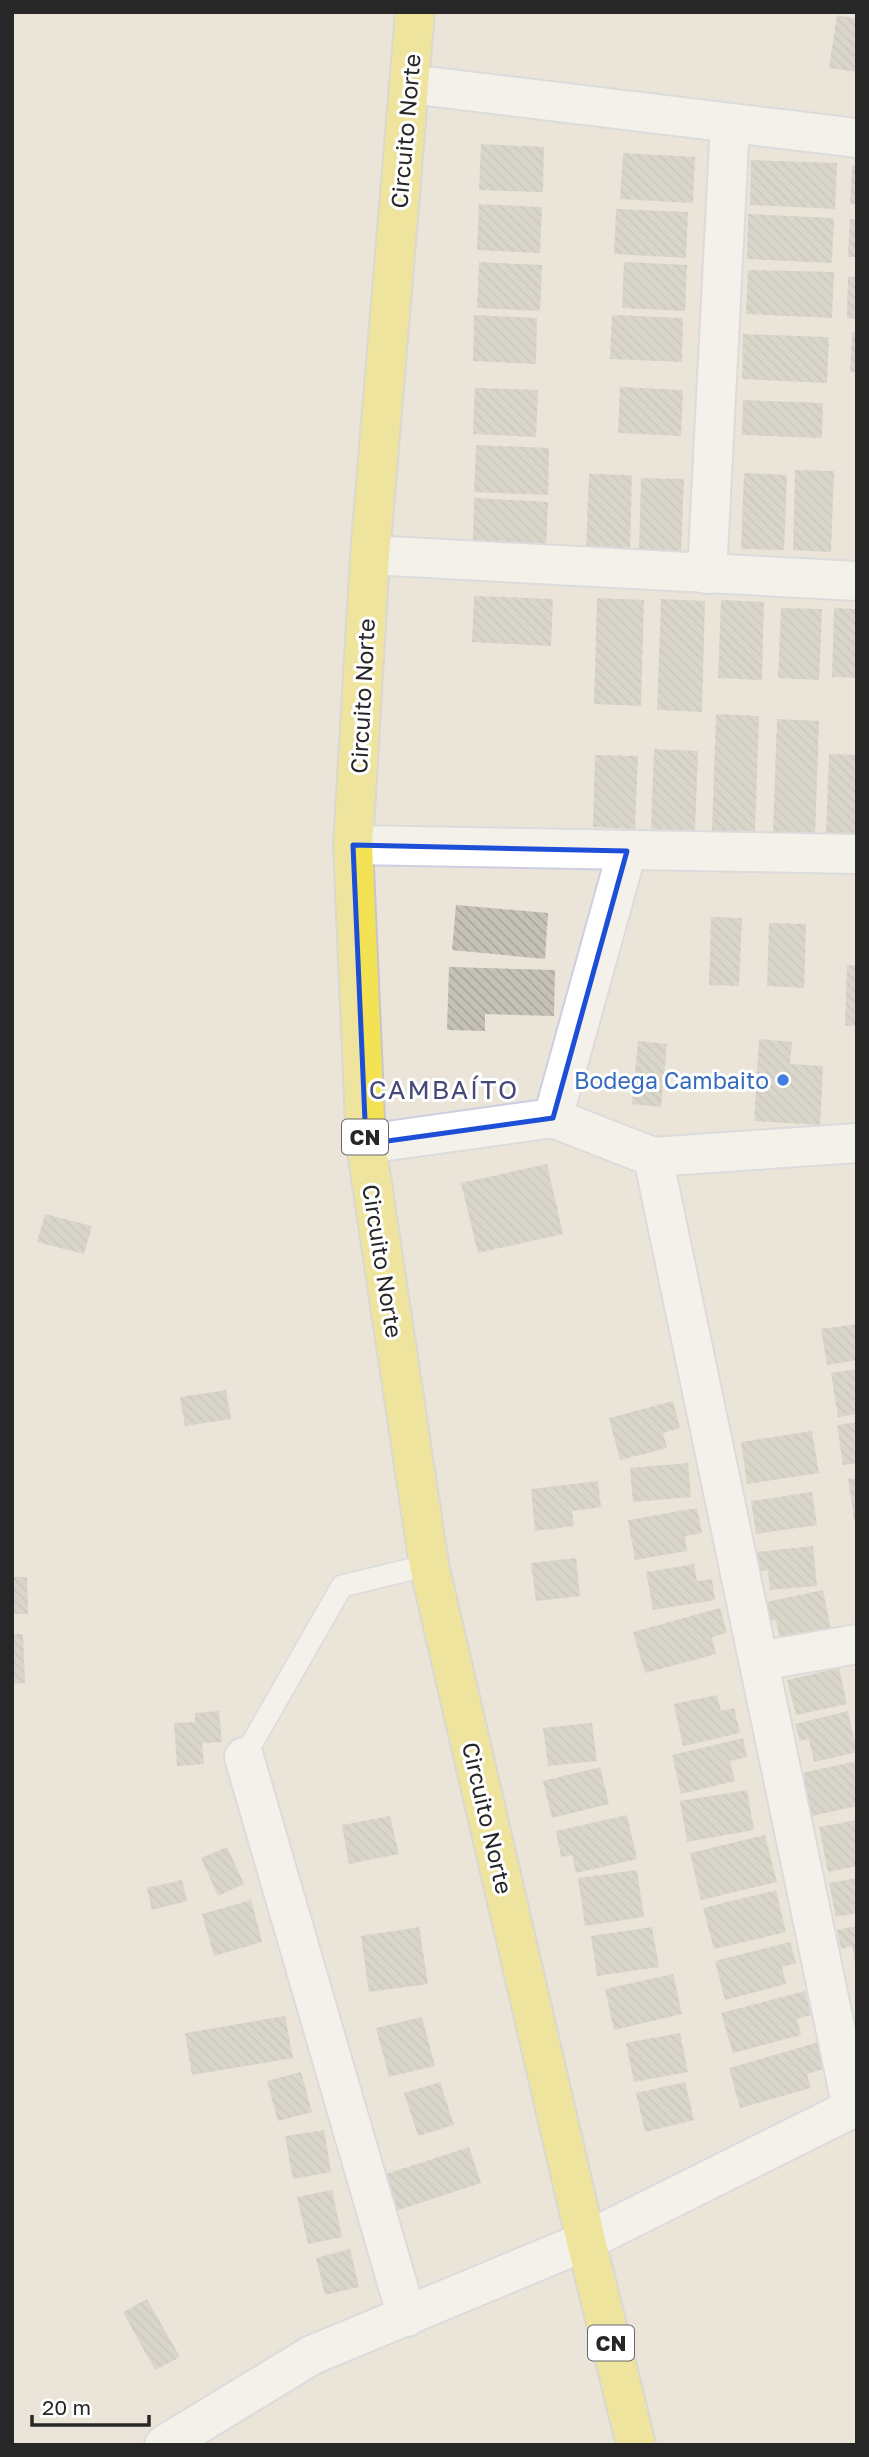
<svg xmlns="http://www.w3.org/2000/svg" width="869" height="2457" viewBox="0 0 869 2457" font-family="'Golos Text',sans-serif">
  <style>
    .building { fill: url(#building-back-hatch) }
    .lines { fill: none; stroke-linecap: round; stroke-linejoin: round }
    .lane-casing { stroke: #cdcee1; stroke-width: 24 }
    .street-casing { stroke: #cdcee1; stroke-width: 42 }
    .primary-casing { stroke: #c7c7c7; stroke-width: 42 }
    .lane { stroke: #fff; stroke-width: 21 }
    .street { stroke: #fff; stroke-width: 38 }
    .primary { stroke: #f3e254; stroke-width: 38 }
    .marked { fill: none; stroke: #1d4ed8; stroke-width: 5; stroke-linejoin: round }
    .shop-dot { fill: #3f7fe0; stroke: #fff; stroke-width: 2.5 }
    .labels { text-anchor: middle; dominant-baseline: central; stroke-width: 6; stroke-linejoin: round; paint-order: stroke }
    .shield { fill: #fff; stroke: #686868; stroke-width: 2 }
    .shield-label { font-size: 21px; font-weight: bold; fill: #272727 }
    .street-label { font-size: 23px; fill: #272727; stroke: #fff }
    .shop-label { font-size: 23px; fill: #366cbe; stroke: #fff; text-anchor: end }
    .quarter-label { font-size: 26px; letter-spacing: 2px; fill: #474a78; stroke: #fff }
  </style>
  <defs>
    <pattern id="building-back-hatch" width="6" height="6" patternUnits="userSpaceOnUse" patternTransform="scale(1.75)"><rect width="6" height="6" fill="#c5c1b8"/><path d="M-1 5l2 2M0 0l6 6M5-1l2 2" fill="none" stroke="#a9a69e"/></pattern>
  </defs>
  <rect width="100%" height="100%" fill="#eae5d8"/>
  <g class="building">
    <path d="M837 15 857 19V72L829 68Z"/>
    <path d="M481 144 544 147 543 192 479 190Z"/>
    <path d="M623 153 695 157 693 203 620 199Z"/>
    <path d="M751 160 837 163 835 209 750 205Z"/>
    <path d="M852 165 857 166V204H850Z"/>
    <path d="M479 204 542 207 540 253 477 250Z"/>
    <path d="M616 209 688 212 686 258 614 254Z"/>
    <path d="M748 214 834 218 832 263 747 259Z"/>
    <path d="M850 219H857V257H848Z"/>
    <path d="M479 262 542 265 540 311 477 308Z"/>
    <path d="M624 262 687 265 685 311 622 308Z"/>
    <path d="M748 270 834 272 832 318 746 314Z"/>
    <path d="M848 277H857V319L847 318Z"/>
    <path d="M474 315 537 318 536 364 473 361Z"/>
    <path d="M612 315 683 318 682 362 610 359Z"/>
    <path d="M852 332H857V372H850Z"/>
    <path d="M743 334 829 337 827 383 742 379Z"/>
    <path d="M620 387 683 390 681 436 618 433Z"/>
    <path d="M475 388 538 390 536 437 473 434Z"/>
    <path d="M743 400 823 403 822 438 742 435Z"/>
    <path d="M476 445 549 448 548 495 474 492Z"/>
    <path d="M795 470 834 471 831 552 793 550Z"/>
    <path d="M744 473 787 475 784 550 741 549Z"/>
    <path d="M589 474 632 475 630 551 586 549Z"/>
    <path d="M641 478 684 479 681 555 639 553Z"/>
    <path d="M474 498 548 502 546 548 473 545Z"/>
    <path d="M474 596 553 599 551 646 472 642Z"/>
    <path d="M597 598 644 600 641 706 594 704Z"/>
    <path d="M661 599 705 601 702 712 657 710Z"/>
    <path d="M721 600 764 602 762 680 718 678Z"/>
    <path d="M781 608 822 609 819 680 778 678Z"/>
    <path d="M834 608 857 609V678L832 677Z"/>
    <path d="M716 714 759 716 755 832 712 831Z"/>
    <path d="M777 719 819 721 815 836 773 833Z"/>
    <path d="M654 749 698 751 695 831 651 829Z"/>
    <path d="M829 754 857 755V835L826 834Z"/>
    <path d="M595 755 638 756 635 829 593 827Z"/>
    <path d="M456 905 548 913 545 959 452 950Z"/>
    <path d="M711 917 742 918 739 986 709 985Z"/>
    <path d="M769 923 806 924 804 988 767 986Z"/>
    <path d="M847 965 857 966V1026H845Z"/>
    <path d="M449 967 555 970 554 1016 485 1014V1031L447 1030Z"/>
    <path d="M759 1039 792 1042 790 1064 823 1066 820 1125 754 1121Z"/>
    <path d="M638 1041 667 1044 661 1107 632 1104Z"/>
    <path d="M547 1164 563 1234 478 1253 461 1183Z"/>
    <path d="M45 1214 92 1226 84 1254 37 1242Z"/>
    <path d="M857 1324V1360L827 1365 821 1329Z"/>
    <path d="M857 1369V1414L838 1417 831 1373Z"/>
    <path d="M226 1390 231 1419 185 1426 180 1397Z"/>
    <path d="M673 1401 680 1428 663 1433 667 1448 620 1460 609 1418Z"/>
    <path d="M857 1422V1463L843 1465 837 1425Z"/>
    <path d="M812 1431 819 1473 747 1484 741 1442Z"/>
    <path d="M688 1463 691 1497 633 1502 630 1468Z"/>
    <path d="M857 1478V1520H854L848 1479Z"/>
    <path d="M598 1481 601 1507 572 1511 574 1526 535 1531 531 1489Z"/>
    <path d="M812 1492 817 1525 756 1534 751 1501Z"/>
    <path d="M697 1508 702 1533 685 1536 687 1551 635 1560 628 1520Z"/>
    <path d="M813 1546 817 1586 770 1590 768 1570 759 1571 757 1552Z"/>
    <path d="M576 1558 580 1596 536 1601 531 1563Z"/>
    <path d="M694 1564 697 1581 712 1579 715 1600 653 1610 646 1572Z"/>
    <path d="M12 1577H27L28 1614H12Z"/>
    <path d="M823 1590 831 1630 780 1640 776 1620 770 1621 766 1602Z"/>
    <path d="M720 1608 727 1633 712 1637 716 1654 645 1673 633 1632Z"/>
    <path d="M12 1634H23L25 1683 12 1684Z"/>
    <path d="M839 1668 847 1704 796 1715 787 1680Z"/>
    <path d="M717 1695 721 1711 734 1708 740 1733 683 1746 674 1704Z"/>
    <path d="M219 1711 222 1742 202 1743 204 1764 177 1766 174 1723 195 1722V1713Z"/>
    <path d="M848 1711 857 1752 814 1762 809 1739 800 1741 795 1724Z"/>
    <path d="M592 1723 597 1761 548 1766 543 1728Z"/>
    <path d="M743 1738 747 1757 730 1761 735 1781 681 1794 672 1755Z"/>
    <path d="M857 1761V1806L812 1816 802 1773Z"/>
    <path d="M600 1767 609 1804 552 1818 543 1781Z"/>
    <path d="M747 1790 754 1830 687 1842 680 1801Z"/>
    <path d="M627 1815 637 1859 576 1873 572 1855 561 1857 556 1831Z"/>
    <path d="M390 1816 399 1854 349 1864 342 1825Z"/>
    <path d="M857 1820V1866L828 1872 819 1827Z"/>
    <path d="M765 1835 777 1882 701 1900 690 1853Z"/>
    <path d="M227 1847 244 1884 218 1896 201 1858Z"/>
    <path d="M637 1870 644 1917 585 1926 578 1878Z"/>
    <path d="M857 1878V1913L836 1917 829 1883Z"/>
    <path d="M182 1880 187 1901 152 1910 147 1888Z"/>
    <path d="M776 1890 786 1932 714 1949 703 1908Z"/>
    <path d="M251 1900 262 1942 214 1956 202 1914Z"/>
    <path d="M857 1926V1963H855L852 1946 841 1949 837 1930Z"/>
    <path d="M419 1927 428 1984 369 1992 361 1936Z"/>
    <path d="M652 1927 659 1967 597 1976 591 1936Z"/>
    <path d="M790 1942 796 1963 782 1967 786 1984 725 2000 715 1961Z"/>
    <path d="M673 1974 682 2014 614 2030 605 1989Z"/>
    <path d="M805 1991 811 2015 797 2019 801 2035 733 2053 721 2013Z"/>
    <path d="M285 2016 293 2058 192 2075 185 2033Z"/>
    <path d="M422 2017 435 2066 389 2077 376 2028Z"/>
    <path d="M680 2033 688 2072 634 2082 626 2043Z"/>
    <path d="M819 2042 827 2068 807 2074 811 2088 740 2108 729 2068Z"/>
    <path d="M301 2072 312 2112 278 2121 267 2081Z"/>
    <path d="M440 2082 454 2125 418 2136 404 2093Z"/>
    <path d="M685 2082 694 2120 645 2132 636 2093Z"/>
    <path d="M324 2130 331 2172 293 2179 285 2136Z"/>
    <path d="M469 2147 481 2183 392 2212 380 2176Z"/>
    <path d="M332 2190 342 2237 308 2244 297 2197Z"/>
    <path d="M350 2249 359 2287 325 2295 316 2258Z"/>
    <path d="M147 2299 180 2357 155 2370 123 2312Z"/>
  </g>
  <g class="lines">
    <defs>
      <path id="lane" d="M244 1757 342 1586 429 1565"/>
      <g id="street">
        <path d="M409 84 857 138"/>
        <path d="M370 555 857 581"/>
        <path d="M707 574 730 123"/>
        <path d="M353 845 857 854"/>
        <path d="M553 1118 627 851"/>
        <path d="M366 1144 553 1118 653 1157 857 1143"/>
        <path d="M653 1157 852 2108"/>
        <path d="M759 1661 857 1644"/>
        <path d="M244 1757 407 2317"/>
        <path d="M164 2445 312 2355 586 2241 857 2106"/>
      </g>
      <path id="primary" d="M415 12 370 555 353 845 366 1144 429 1565 586 2241 636 2445"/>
    </defs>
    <use href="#lane" class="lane-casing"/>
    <use href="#street" class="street-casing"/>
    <use href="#primary" class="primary-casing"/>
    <use href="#lane" class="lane"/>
    <use href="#street" class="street"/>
    <use href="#primary" class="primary"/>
  </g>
  <path d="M0 0H869V2457H0ZM353 845 627 851 553 1118 366 1144Z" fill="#eae5d8" fill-opacity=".55" fill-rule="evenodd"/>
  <path class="marked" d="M353 845 627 851 553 1118 366 1144Z"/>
  <circle class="shop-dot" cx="783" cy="1080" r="7"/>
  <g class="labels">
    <g class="shield">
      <rect x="342" y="1119.5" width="46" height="35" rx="5"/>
      <rect x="588" y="2325.5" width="46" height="35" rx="5"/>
    </g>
    <g class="shield-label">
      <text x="365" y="1137">CN</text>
      <text x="611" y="2343">CN</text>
    </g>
    <g class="street-label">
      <text transform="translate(405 131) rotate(-85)">Circuito Norte</text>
      <text transform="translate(362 696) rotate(-87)">Circuito Norte</text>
      <text transform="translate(383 1261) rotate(81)">Circuito Norte</text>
      <text transform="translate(488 1818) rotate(77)">Circuito Norte</text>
    </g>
    <g class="shop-label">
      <text x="769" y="1080">Bodega Cambaito</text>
    </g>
    <g class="quarter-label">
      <text x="444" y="1089">CAMBAÍTO</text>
    </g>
  </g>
  <rect width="869" height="2457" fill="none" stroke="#272727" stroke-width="28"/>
  <path d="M32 2415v10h117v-10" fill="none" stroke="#272727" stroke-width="3.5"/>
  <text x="42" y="2415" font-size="21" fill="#272727" stroke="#ffffff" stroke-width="5" paint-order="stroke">20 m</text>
</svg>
